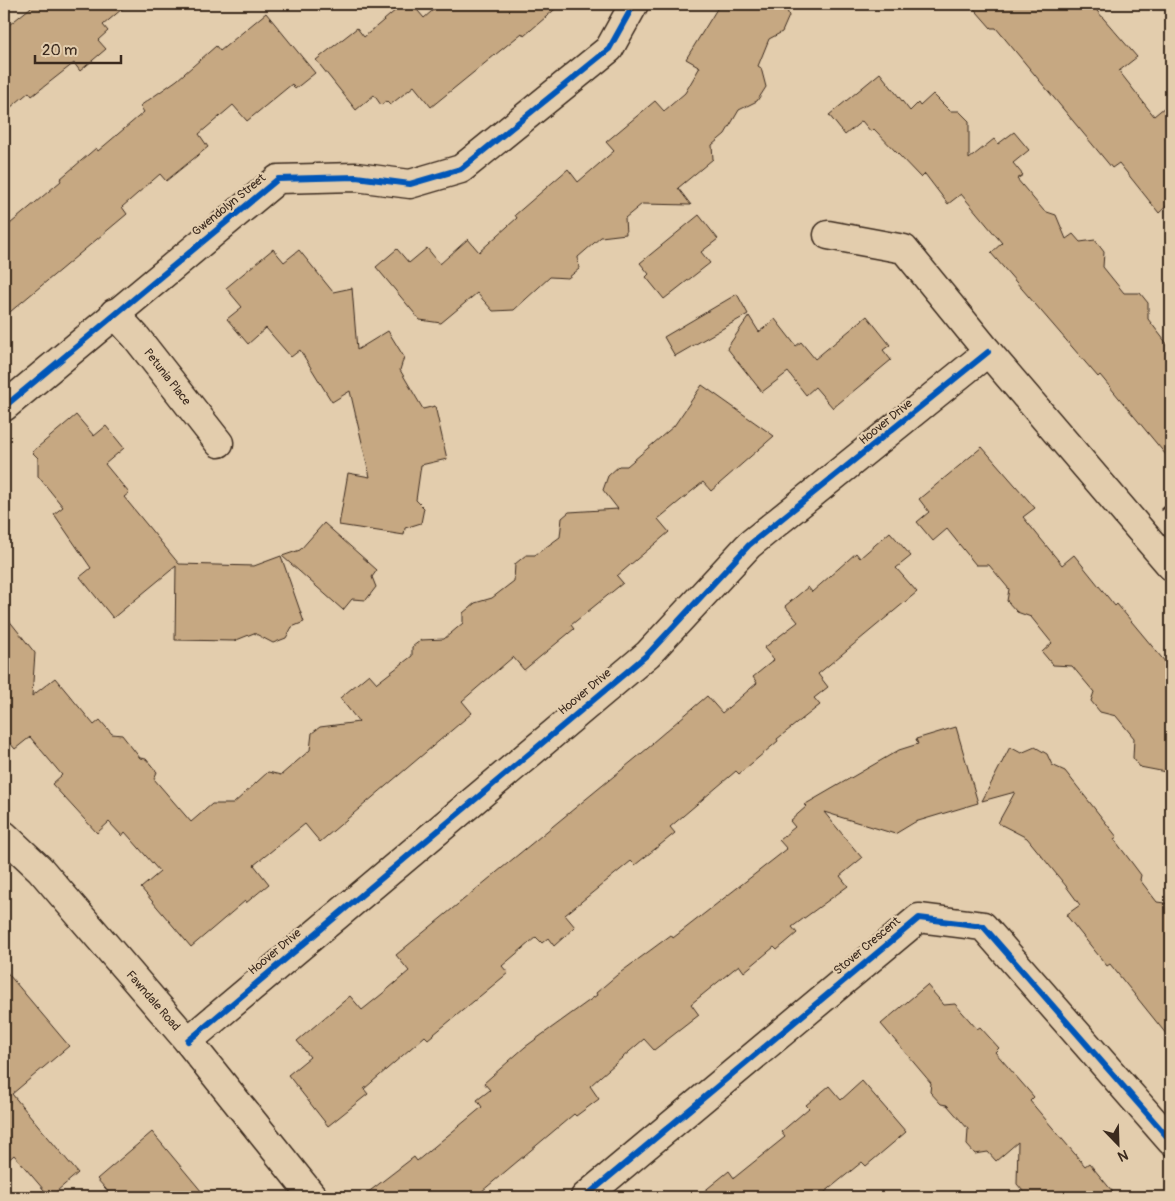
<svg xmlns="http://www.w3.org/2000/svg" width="1175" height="1201" viewBox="0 0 1175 1201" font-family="Pangolin,sans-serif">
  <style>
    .building { fill: #c6a882; stroke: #3b2a1e }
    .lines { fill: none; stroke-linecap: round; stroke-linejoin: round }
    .minor-casing { stroke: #3b2a1e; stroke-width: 31 }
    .path { stroke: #3b2a1e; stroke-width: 3; stroke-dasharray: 5 4; stroke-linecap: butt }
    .minor { stroke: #e3cdad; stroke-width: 28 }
    .cycleway-casing { stroke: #e3cdad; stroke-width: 9 }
    .cycleway { stroke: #0057b8; stroke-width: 6 }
    .labels { text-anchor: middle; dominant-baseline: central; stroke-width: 4.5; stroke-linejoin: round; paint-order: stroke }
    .street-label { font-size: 12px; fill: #3b2a1e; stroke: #e3cdad }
  </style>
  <rect width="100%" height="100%" fill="#e3cdad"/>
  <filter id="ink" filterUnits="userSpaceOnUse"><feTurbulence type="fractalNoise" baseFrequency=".02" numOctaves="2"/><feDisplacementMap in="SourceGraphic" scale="10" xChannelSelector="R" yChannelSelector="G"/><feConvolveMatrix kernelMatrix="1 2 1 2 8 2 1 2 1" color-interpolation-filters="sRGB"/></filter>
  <g filter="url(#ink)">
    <g class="building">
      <path d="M35 4H128L103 25 108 31 98 40 106 49 80 71 74 63 32 96 29 92 4 113V29Z"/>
      <path d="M403 4H412L424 18 440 4H561L524 36 522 33 431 107 414 86 390 105 386 101 381 105 374 95 356 110 316 60 357 28 364 37Z"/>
      <path d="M720 4H785L789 16 782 32 769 39 758 66 761 68 766 87 757 101 739 110 725 134 712 145 713 159 678 188 691 205 642 204 625 218 626 234 601 237 578 257 579 269 568 278 550 277 514 310 493 311 477 293 441 323 420 320 376 267 397 249 409 263 427 248 440 264 468 239 479 252 517 218 515 215 568 169 578 182 614 151 606 142 655 101 664 111 685 93 700 67 686 59Z"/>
      <path d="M970 4H1091L1137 57 1119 71 1154 116 1171 102V202L1159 213 1119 163 1112 168 996 28H991Z"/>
      <path d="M266 13 315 73 295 89 292 84 247 121 233 105 199 134 208 147 166 181 160 174 122 207 127 214 4 317V229L61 181 60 179 96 148 98 151 144 112 140 106 177 80 216 46 220 51Z"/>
      <path d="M880 73 910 111 918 103 920 106 933 94 950 111H959L969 121V159L994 139 998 144 1014 132 1029 150 1013 163 1023 175 1017 179 1044 211 1056 215 1066 239 1073 234 1080 242 1095 240 1104 252 1103 267 1124 293H1140L1148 303V319L1171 349V461L1100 375 1098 377 991 253 1002 243 961 194 948 204 925 174 921 178 874 129 871 132 862 121 845 135 829 115Z"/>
      <path d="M699 215 718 239 701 252 710 263 664 299 646 277 649 274 640 263Z"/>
      <path d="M273 249 284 262 299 250 333 292 352 288 357 350 388 331 404 357 400 370 423 409 435 406 447 459 421 465 416 500 424 508 421 523 405 528 404 535 339 525 348 473 370 477 350 391 332 402 300 350 291 357 266 328 248 344 227 319 242 307 226 288Z"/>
      <path d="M737 294 748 314 675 356 664 337Z"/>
      <path d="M749 316 759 332 775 319 796 346 801 342 815 359 867 316 890 345 883 350 891 360 833 408 815 387 806 395 788 372 762 392 727 348Z"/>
      <path d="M702 385 774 436 711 491 703 482 658 519 669 532 617 576 623 583 571 625 574 629 524 670 513 657 462 701 472 713 320 842 305 824 254 865 269 884 246 903 245 901 191 947 141 888 160 872 125 832 122 836 109 822 97 833 52 784 62 775 30 737 15 749 4 736V614L35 653 32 696 55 678 94 725 100 720 112 734 122 735 140 758 146 759 157 772 154 779 191 822 212 804H233L268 772 281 775 310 750 312 733 320 727 359 722 340 698 369 674 377 683 412 656V647L421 640 444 639 463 623V613L475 603 492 598 514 581 515 564 526 555H535L560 537 562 518 569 512 618 509 603 490 608 476 619 466H627L674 426Z"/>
      <path d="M76 415 94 436 106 426 124 448 105 464 129 493 124 497 179 564 254 566 281 556 304 622 292 627 286 638 273 643 254 633 234 641 175 640 176 566 113 618 80 577 91 568 54 514 63 507 38 476V458L32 452Z"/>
      <path d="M982 447 1035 508 1023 517 1062 565 1074 555 1115 606 1117 604 1171 669V773L1140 767 1133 758 1134 738 1116 716 1100 712 1091 701 1094 692 1072 666 1053 665 1042 652 1052 643 1031 617 1017 612 1007 601 1009 589 989 565H976L947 529 933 541 917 522 929 512 919 499Z"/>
      <path d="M324 523 377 570 372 577 376 587 366 600 352 599 343 610 282 556 300 550Z"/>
      <path d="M890 532 911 556 896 568 917 592 818 674 828 687 814 698 820 705 777 739 778 741 739 774 736 771 670 827 675 833 635 865 631 861 565 915 575 927 554 946 548 938 542 943 536 937 502 966 508 973 428 1039 425 1036 364 1089 368 1094 328 1126 288 1075 310 1057 297 1041 350 996 362 1010 382 994 409 971 396 955 653 744 652 743 707 696 722 713 757 683 753 677 774 660 764 648 798 622 785 606 808 587 812 592 856 553 860 558Z"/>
      <path d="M956 727 978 803 915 822 895 834 824 812 862 858 840 876 848 886 792 927 797 933 777 950 774 947 744 972 739 965 691 1004 699 1015 654 1050 644 1039 601 1076 590 1086 599 1099 576 1116 574 1114 475 1197H362L414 1157 417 1161 482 1107 477 1100 490 1090 484 1083 525 1047 597 995 596 993 617 975 671 935 673 938 787 849 779 840 795 827 790 821 807 806 804 805 899 750 918 744 916 739Z"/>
      <path d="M1010 747 1021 753 1035 747 1047 754 1052 765 1065 771 1117 837 1114 839 1141 875 1140 880 1157 902 1171 904V1040L1110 964 1107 966 1066 915 1080 905 1066 886 1027 838 998 823 1015 792 982 801Z"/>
      <path d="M4 969 69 1046 12 1094 78 1173 50 1197 14 1155 4 1164Z"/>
      <path d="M927 985 944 1005 955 1004 977 1029 980 1027 999 1048 995 1052 1034 1097 1030 1101 1085 1166 1089 1163 1117 1197H1028L1017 1184 1018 1142 996 1161 988 1152 975 1154 967 1145 968 1129 947 1105 941 1104 930 1092 931 1083 881 1024Z"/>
      <path d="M862 1081 906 1132 866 1166 862 1162 819 1197H697L729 1171 734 1178 785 1137 781 1132 809 1108 806 1105 829 1086 841 1100Z"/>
      <path d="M152 1132 197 1186 206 1197H113L97 1179Z"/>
    </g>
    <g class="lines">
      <defs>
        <g id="minor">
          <path d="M828 235 904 249 988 352 1171 566"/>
          <path d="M114 313 136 337 219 443"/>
          <path d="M4 407 278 179 356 177 410 184 461 169 609 49 634 4"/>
          <path d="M4 835 40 869 188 1041 313 1197"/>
          <path d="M188 1041 648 654 749 545 988 352"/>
          <path d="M585 1197 919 918 983 926 1171 1141"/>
        </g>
      </defs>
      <use href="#minor" class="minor-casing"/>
      <path class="path" d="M1161 510 1171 501"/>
      <use href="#minor" class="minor"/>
      <defs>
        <g id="cycleway">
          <path d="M4 407 278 179 356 177 410 184 461 169 609 49 634 4"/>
          <path d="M188 1041 648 654 749 545 988 352"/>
          <path d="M585 1197 919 918 983 926 1171 1141"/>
        </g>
      </defs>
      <use href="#cycleway" class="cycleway-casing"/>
      <use href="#cycleway" class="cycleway"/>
    </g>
  </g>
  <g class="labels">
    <g class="street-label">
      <text transform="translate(229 205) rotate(-39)">Gwendolyn Street</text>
      <text transform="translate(167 377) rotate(52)">Petunia Place</text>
      <text transform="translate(886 422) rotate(-39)">Hoover Drive</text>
      <text transform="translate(585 692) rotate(-40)">Hoover Drive</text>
      <text transform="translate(867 946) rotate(-40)">Stover Crescent</text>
      <text transform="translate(275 952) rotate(-40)">Hoover Drive</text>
      <text transform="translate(153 1001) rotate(49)">Fawndale Road</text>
    </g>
  </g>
  <rect width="1175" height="1201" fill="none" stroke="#e3cdad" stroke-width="20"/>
  <rect x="10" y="10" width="1155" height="1181" fill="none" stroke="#3b2a1e" stroke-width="2" filter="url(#ink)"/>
  <g transform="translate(1118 1144) rotate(157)" stroke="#e3cdad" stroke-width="4" paint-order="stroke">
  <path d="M0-4L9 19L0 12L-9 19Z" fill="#3b2a1e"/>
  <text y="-8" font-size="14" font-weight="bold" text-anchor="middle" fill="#3b2a1e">N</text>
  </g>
  <path d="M35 55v8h86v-8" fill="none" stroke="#3b2a1e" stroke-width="2.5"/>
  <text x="42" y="55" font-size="15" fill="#3b2a1e" stroke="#e3cdad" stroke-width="4" paint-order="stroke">20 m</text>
</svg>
